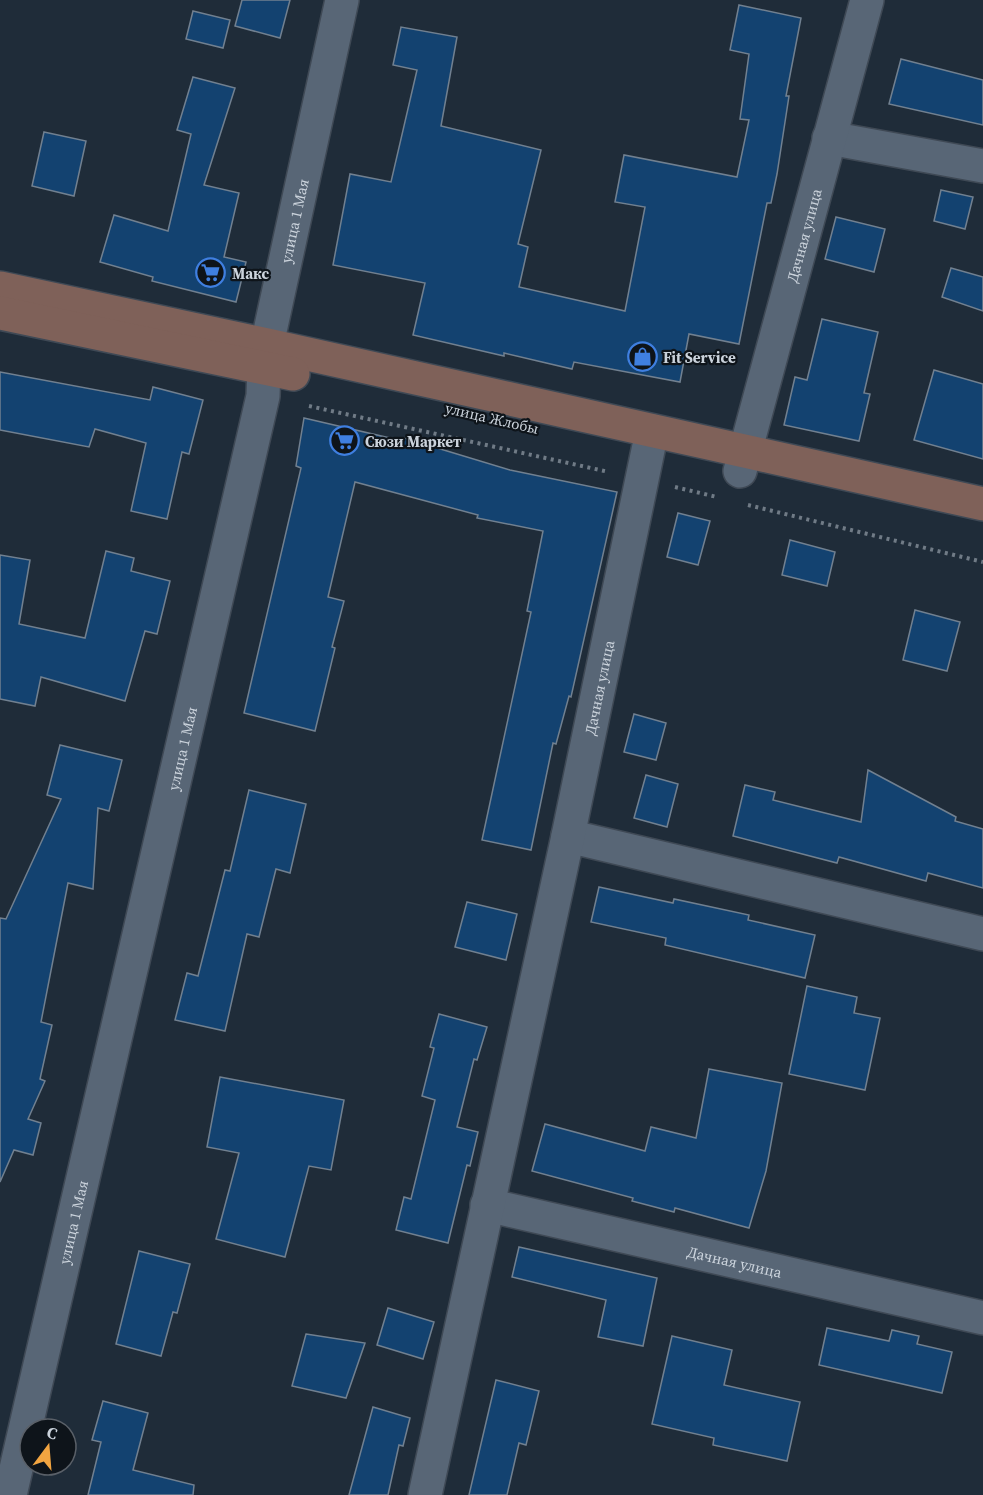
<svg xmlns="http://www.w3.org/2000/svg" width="983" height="1495" viewBox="0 0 983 1495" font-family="'Source Serif 4',serif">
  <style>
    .building { fill: #134270; stroke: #718090; stroke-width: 1.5 }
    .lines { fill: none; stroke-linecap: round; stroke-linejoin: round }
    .street-casing { stroke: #3f4955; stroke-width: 36 }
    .secondary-casing { stroke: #3f4955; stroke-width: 36 }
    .path { stroke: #707b86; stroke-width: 4; stroke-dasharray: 3 4.5; stroke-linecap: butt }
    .street { stroke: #586676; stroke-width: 33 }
    .secondary { stroke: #7f6159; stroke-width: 33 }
    .labels { text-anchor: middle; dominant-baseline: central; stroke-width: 4.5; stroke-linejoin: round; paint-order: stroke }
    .street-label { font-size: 15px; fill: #cbd3dc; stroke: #0e141a }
    .poi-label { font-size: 15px; font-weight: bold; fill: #cbd3dc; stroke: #0e141a; text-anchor: start }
  </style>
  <rect width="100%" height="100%" fill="#1f2c39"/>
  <g class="building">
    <path d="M242 0H290L280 38 235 26Z"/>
    <path d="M739 5 801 18 786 96H789L777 174 771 203H767L739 344 689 334 680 382 574 362 572 369 504 353V356L413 335 425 283 333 265 350 174 391 182 417 70 393 65 401 27 457 37 441 126 541 150 518 244 528 247 519 287 625 311 645 207 615 202 624 155 737 177 749 120 740 119 749 54 730 50Z"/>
    <path d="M193 11 230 20 223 48 186 39Z"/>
    <path d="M901 59 983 80V125L889 104Z"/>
    <path d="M193 77 235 88 204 185 239 193 224 257 246 262 236 302 152 281 153 277 100 262 114 215 168 231 191 134 177 130Z"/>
    <path d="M44 132 86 141 74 196 32 186Z"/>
    <path d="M941 190 973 197 965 229 934 221Z"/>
    <path d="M836 217 885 229 874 272 825 259Z"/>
    <path d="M951 268 983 277V311L942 297Z"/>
    <path d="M822 319 878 332 864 393 870 394 859 441 784 425 795 377 807 380Z"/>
    <path d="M934 370 983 384V459L914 440Z"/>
    <path d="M0 372 150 400 153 387 203 400 189 454 182 452 167 519 131 511 146 443 95 429 89 447 0 430Z"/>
    <path d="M304 418 403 441 404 438 510 470 617 492 571 697 569 696 556 744 553 743 531 850 482 840 531 612 527 611 543 531 477 518 478 515 355 482 328 597 344 601 332 647 335 648 315 731 244 713 301 468 296 466Z"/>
    <path d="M678 513 710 521 698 565 667 557Z"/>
    <path d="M790 540 835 552 827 586 782 575Z"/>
    <path d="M106 551 134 558 131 571 170 581 157 634 145 631 125 701 41 677 35 706 0 699V555L30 560 19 624 85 638Z"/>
    <path d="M915 610 960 622 947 671 903 660Z"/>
    <path d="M634 714 666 723 656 760 624 752Z"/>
    <path d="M60 745 122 760 109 811 98 808 93 889 68 883 41 1022 52 1025 40 1079 45 1081 28 1119 41 1123 33 1155 14 1150 0 1182V918L6 919 61 799 47 795Z"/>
    <path d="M868 770 956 817 955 821 983 829V888L928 873 926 881 839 857 837 863 733 836 745 785 775 792 773 800 861 822Z"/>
    <path d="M646 775 678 784 667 827 634 818Z"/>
    <path d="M249 790 306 804 290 873 276 869 259 937 247 934 225 1031 175 1020 187 973 198 976 225 870 230 871Z"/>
    <path d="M599 887 673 903 674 899 749 915 748 920 815 935 805 978 665 945 666 938 591 922Z"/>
    <path d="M467 902 517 914 506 960 455 947Z"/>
    <path d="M807 986 857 997 854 1013 880 1018 865 1090 789 1074Z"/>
    <path d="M439 1014 487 1027 477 1060 474 1059 457 1127 478 1132 470 1166 467 1165 448 1243 396 1230 404 1197 411 1199 435 1100 422 1096 434 1048 430 1047Z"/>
    <path d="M709 1069 782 1083 766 1171 749 1228 675 1208 674 1212 632 1201 633 1198 532 1171 545 1124 645 1151 651 1127 696 1138Z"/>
    <path d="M220 1077 344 1100 331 1170 309 1166 285 1257 216 1239 239 1153 207 1147Z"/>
    <path d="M519 1247 657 1278 643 1346 598 1337 606 1300 512 1277Z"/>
    <path d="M139 1251 190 1264 177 1313 173 1312 161 1356 116 1344Z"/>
    <path d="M388 1308 434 1322 423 1359 377 1345Z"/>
    <path d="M827 1328 889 1341 892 1330 919 1336 917 1344 952 1352 942 1393 819 1365Z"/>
    <path d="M306 1334 365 1343 346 1398 292 1386Z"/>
    <path d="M672 1336 732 1350 724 1385 800 1402 787 1461 713 1445 714 1438 652 1424Z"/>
    <path d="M496 1380 539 1391 526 1445 519 1443 507 1495H469Z"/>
    <path d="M103 1401 148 1413 133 1470 194 1485 193 1495H88L101 1442 92 1440Z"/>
    <path d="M373 1407 410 1418 403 1446 399 1445 388 1495H349Z"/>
  </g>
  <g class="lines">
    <defs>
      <g id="street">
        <path d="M829 138 983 166"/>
        <path id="s1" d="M740 471 867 0"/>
        <path d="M568 836 983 934"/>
        <path id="s2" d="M487 1205 983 1318"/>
        <path id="s3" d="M10 1495 263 396 264 367 270 331 342 0"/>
        <path id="s4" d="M425 1495 568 836 652 431"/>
      </g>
      <g id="secondary">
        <path d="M0 288 267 345 983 504"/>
        <path d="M0 313 293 374"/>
      </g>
    </defs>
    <use href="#street" class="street-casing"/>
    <use href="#secondary" class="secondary-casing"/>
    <g class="path">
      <path d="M309 406 609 472"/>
      <path d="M675 487 717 497"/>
      <path d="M748 505 983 562"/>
    </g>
    <use href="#street" class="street"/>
    <use href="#secondary" class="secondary"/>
  </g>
  <defs>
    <symbol id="supermarket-ring" viewBox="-11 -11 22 22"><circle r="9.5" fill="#0e141a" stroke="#3f7fe0" stroke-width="1.5"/><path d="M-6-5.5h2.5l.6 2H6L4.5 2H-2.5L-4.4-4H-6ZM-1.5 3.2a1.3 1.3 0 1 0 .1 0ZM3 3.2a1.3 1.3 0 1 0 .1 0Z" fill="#3f7fe0"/></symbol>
    <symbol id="shop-ring" viewBox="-11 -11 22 22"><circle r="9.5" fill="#0e141a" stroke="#3f7fe0" stroke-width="1.5"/><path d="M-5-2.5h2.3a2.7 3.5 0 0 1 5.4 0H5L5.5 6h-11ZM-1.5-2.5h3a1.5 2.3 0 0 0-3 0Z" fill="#3f7fe0"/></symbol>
  </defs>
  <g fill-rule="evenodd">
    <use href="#supermarket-ring" x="194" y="256" width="33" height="33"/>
    <use href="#shop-ring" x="626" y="340" width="33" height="33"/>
    <use href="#supermarket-ring" x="328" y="424" width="33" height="33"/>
  </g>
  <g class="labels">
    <g class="street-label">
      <text stroke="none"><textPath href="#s3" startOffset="1306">улица 1 Мая</textPath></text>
      <text stroke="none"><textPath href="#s1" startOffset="244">Дачная улица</textPath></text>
      <text transform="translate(492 418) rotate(13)">улица Жлобы</text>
      <text stroke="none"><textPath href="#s4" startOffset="826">Дачная улица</textPath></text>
      <text stroke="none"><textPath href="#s3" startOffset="766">улица 1 Мая</textPath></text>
      <text stroke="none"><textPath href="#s3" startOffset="280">улица 1 Мая</textPath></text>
      <text stroke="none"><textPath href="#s2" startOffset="254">Дачная улица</textPath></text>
    </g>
    <g class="poi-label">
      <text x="232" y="273">Макс</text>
      <text x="663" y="357">Fit Service</text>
      <text x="365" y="441">Сюзи Маркет</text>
    </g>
  </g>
  <g transform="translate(48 1447) rotate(16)"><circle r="28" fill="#0e141a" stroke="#5a6068" stroke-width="1.5"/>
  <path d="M0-4.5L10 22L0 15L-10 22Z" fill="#f2a541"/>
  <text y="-9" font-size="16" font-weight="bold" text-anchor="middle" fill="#cbd3dc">С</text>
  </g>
</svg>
